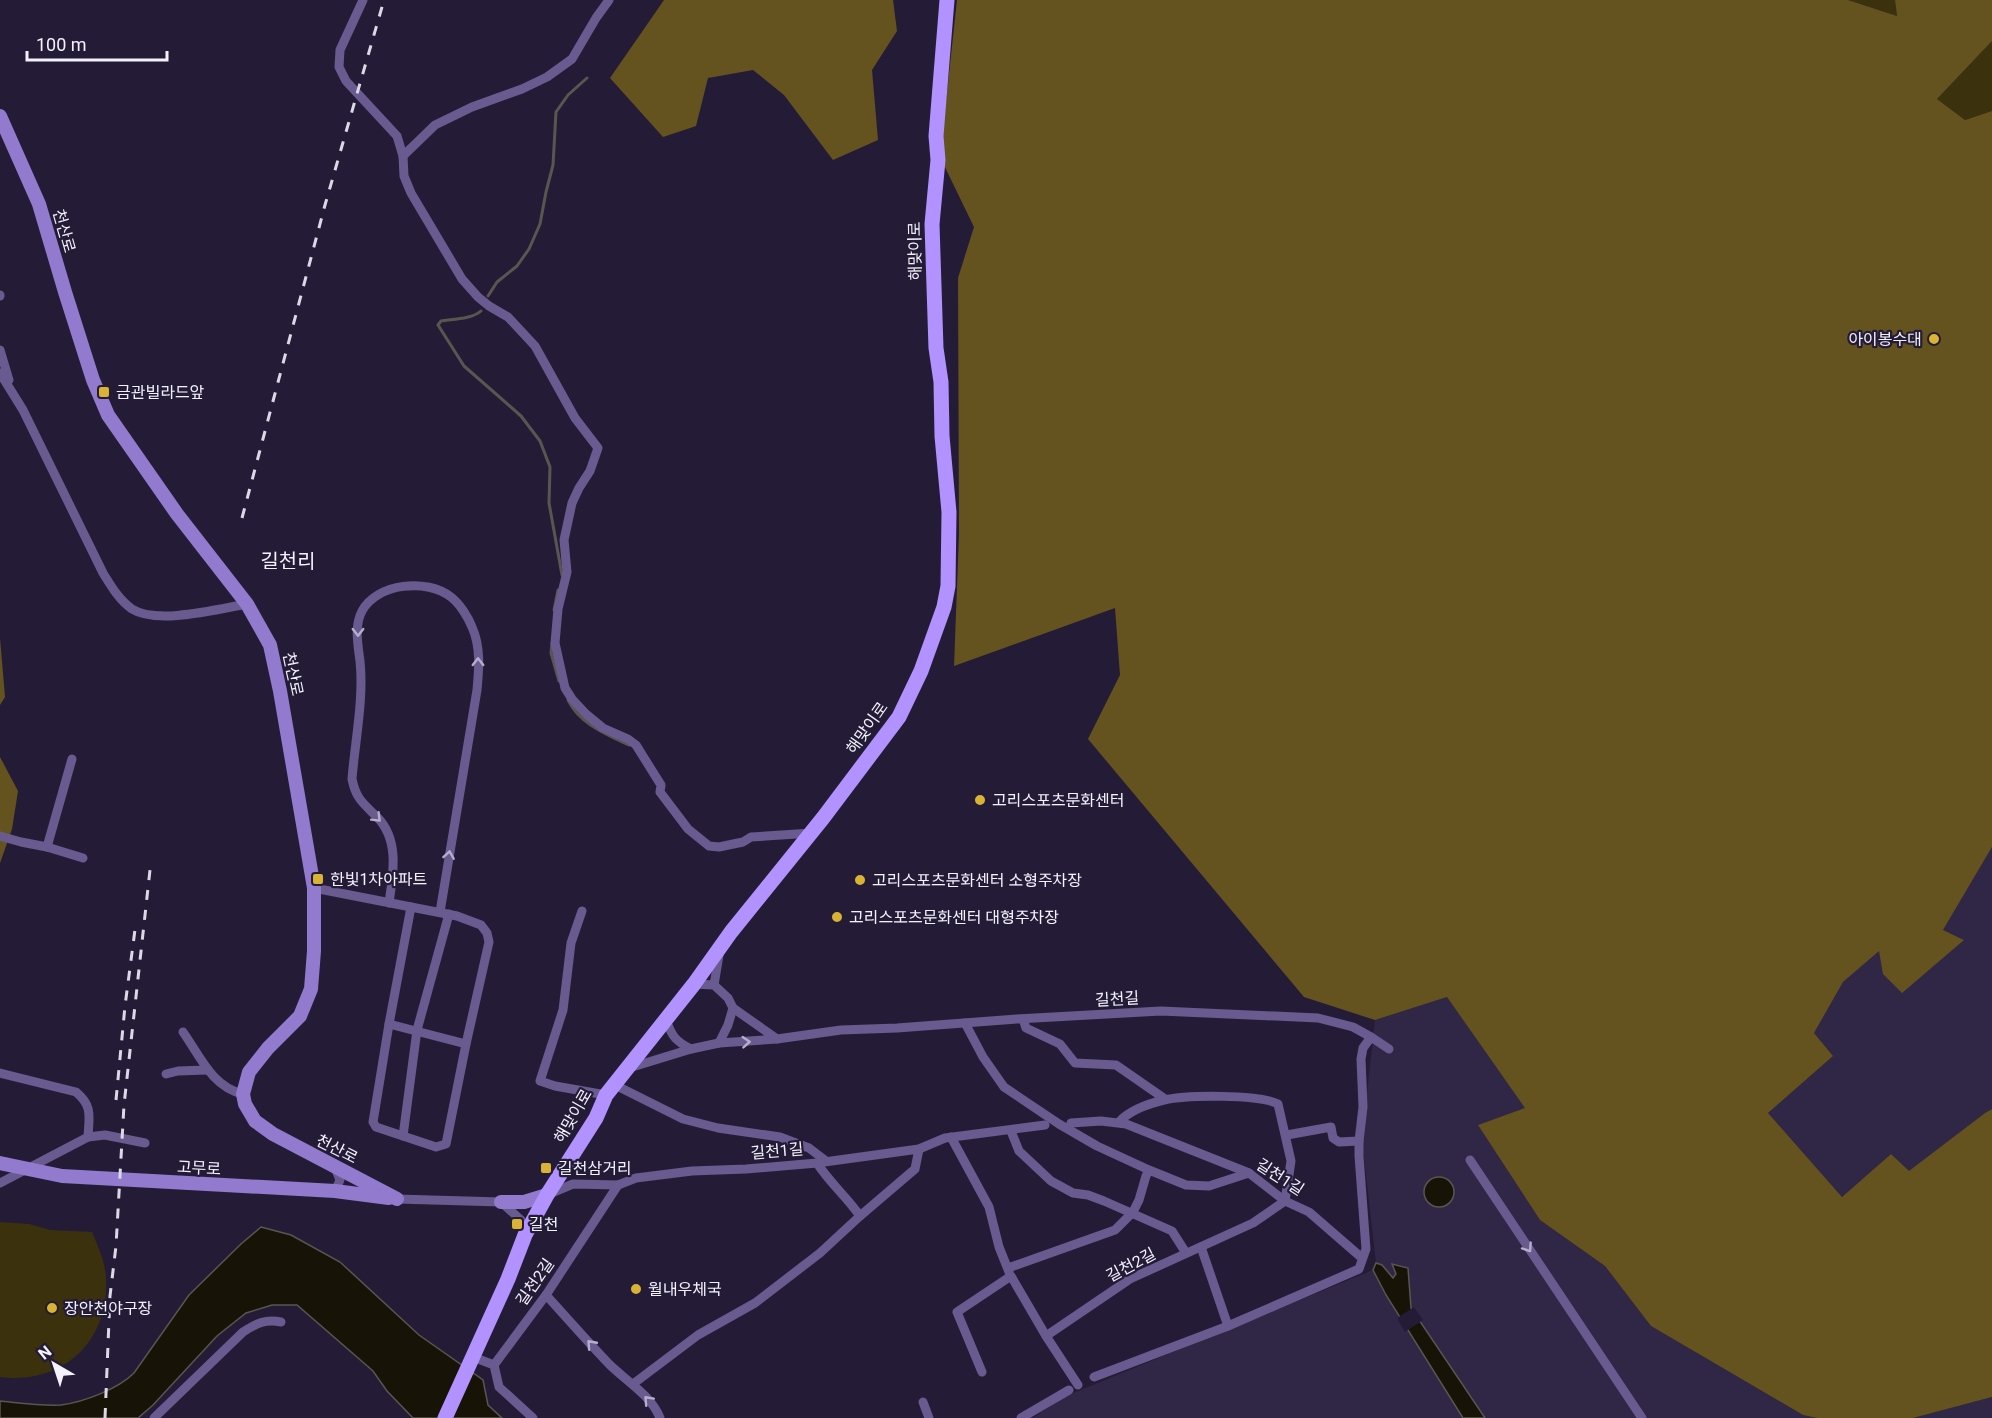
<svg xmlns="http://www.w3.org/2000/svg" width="1992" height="1418" viewBox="0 0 1992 1418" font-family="Roboto,'Noto Sans KR',sans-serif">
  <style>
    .built { fill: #302747 }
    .green { fill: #3c310d }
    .forest { fill: #64531e }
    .water { fill: #171306; stroke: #595650; stroke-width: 1.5 }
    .pier { fill: #241c37 }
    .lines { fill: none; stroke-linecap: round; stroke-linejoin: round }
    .stream { stroke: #595650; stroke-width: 3 }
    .street { stroke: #695b8f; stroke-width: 9 }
    .secondary { stroke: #927ace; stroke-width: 14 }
    .primary { stroke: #b292fe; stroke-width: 15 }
    .rail { stroke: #dcd9e6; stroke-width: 3; stroke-dasharray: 10 10; stroke-linecap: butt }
    .oneway { stroke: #b5aecb }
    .poi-dot { fill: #dab334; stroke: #241c37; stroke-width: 2 }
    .labels { text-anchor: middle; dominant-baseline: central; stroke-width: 4.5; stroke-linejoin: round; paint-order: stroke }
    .street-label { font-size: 16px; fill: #f3f1fc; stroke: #241c37 }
    .poi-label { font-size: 16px; fill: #f3f1fc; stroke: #241c37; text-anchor: start }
    .quarter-label { font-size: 20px; fill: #f3f1fc; stroke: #241c37 }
  </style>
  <rect width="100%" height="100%" fill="#241c37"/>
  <g class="built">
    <path d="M1992 847V1109L1985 1113 1909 1172 1891 1154 1842 1197 1768 1113 1833 1056 1814 1033 1843 982 1879 950 1964 940 1943 930Z"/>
    <path d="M1447 997 1526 1108 1478 1125 1540 1220 1605 1266 1651 1326 1803 1415 1817 1418H1485L1411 1308 1408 1268 1392 1265 1396 1274 1393 1278 1382 1265 1376 1263 1362 1140 1375 1020Z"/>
    <path d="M1373 1270 1386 1295 1463 1418H1033L1061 1398Z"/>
    <path d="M1992 1397V1418H1913Z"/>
  </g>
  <g class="green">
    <path d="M1848 0H1895L1897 16Z"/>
    <path d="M1992 41V111L1965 120 1937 99Z"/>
    <path d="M0 1222 29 1224 50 1230 92 1232C98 1247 106 1263 106 1280 109 1343 61 1385 0 1377Z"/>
  </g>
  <g class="forest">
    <path d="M664 0H893L897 31 872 70 878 140 833 160 784 95 753 70 708 78 696 126 663 137 610 78Z"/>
    <path d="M957 0H1848L1897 16 1895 0H1992V41L1937 99 1965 120 1992 111V847L1943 930 1964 940 1902 993 1883 974 1879 951 1843 982 1814 1033 1833 1056 1768 1113 1842 1197 1891 1154 1909 1171 1985 1113 1992 1109V1397L1913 1418H1817L1803 1415 1651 1326 1605 1266 1540 1220 1478 1125 1525 1108 1447 997 1375 1020 1304 997 1088 739 1120 675 1115 608 954 666 959 534 958 278 974 227 940 157Z"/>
    <path d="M0 638 5 697 0 705Z"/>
    <path d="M0 757 18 791 12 829 0 863Z"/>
  </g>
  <g class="water">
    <circle cx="1439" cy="1192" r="15"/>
    <path d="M261 1227 291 1235 340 1262 419 1335 483 1380 488 1405 502 1418H413L387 1391 373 1371 297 1305H272L246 1313 217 1336 153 1405 138 1418H0V1401C20 1403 41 1406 61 1405 84 1402 118 1389 134 1373L189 1295 241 1244Z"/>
    <path d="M1376 1263 1382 1265 1393 1278 1396 1274 1392 1264 1408 1268 1411 1308 1485 1418H1463L1386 1295 1373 1270Z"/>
  </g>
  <path class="pier" d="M1414 1307 1423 1320 1405 1332 1397 1318Z"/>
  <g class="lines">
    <g class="stream">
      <path d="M488 296 497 282 517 266 529 249 540 224 546 192 553 165 556 112 568 95 587 78"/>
      <path d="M481 311C472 319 454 319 441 321L438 325 464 366 521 416 540 441 550 467 549 503 562 575"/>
      <path d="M554 610 558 590"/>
      <path d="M552 643 551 653 559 681"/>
      <path d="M568 700C580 724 606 734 629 745"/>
    </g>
    <g class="street">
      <path d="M363 0 340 50 339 67 346 81 397 136 403 156 404 176 411 193 462 279 478 297 489 306 508 317 535 346 575 418 598 448 590 471 579 488 572 503 564 540 567 572 558 609 555 643 565 688 572 699 586 714 603 728 628 739 636 745 661 785 660 792 688 829 709 846 719 847 743 842 751 837 812 833"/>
      <path d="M403 156 435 125 472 107 522 89 547 77 572 59 596 18 609 0"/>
      <path d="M0 295V296"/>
      <path d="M0 350 9 380"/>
      <path d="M0 373 23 410 103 573C111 586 119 600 132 609 157 625 218 609 247 604"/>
      <path d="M0 836 21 842 47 847 83 858"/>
      <path d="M47 847 72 759"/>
      <path d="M314 888 457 916 481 925 487 933 489 942 466 1044 446 1144 436 1147 403 1136"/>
      <path d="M389 903C393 875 400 840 377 817 363 803 356 799 352 779 355 741 364 699 360 661 358 645 354 626 362 611 377 583 427 578 451 597 460 604 468 617 472 627 481 647 479 669 477 690L440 912"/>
      <path d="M411 907 389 1024 373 1122 376 1127 403 1136 417 1030 449 914"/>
      <path d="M582 911 571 943 563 1010 540 1081 555 1086 606 1095"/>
      <path d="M694 984 714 985 728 998 733 1008 777 1039"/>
      <path d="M714 985 719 955"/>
      <path d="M1023 1019 1026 1028 1060 1044 1075 1063 1116 1065 1165 1099"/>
      <path d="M666 1020C672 1036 675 1041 691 1049"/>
      <path d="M965 1023 983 1057 1004 1087 1059 1124 1097 1146 1149 1170 1186 1185 1209 1186 1249 1173"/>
      <path d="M389 1024 466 1044"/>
      <path d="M183 1032C200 1056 212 1087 243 1094"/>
      <path d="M1371 1037 1389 1049"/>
      <path d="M719 1043 728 1025 733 1008"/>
      <path d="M629 1068 691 1049 719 1043 777 1039 841 1030 897 1028 1017 1019 1161 1011 1318 1018 1353 1027 1371 1037 1363 1048 1361 1059 1363 1107 1359 1141V1156L1366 1249 1359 1269 1228 1326 1094 1377"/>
      <path d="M0 1073 76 1092C93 1106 89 1117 88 1137L0 1183"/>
      <path d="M166 1074 178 1071 207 1070"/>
      <path d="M613 1084 683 1119 718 1128 780 1137 809 1148 826 1161"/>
      <path d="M1071 1123 1101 1121 1126 1124 1249 1173 1285 1201 1309 1212 1362 1258"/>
      <path d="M1011 1131 1019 1151 1051 1181 1073 1193 1088 1195 1104 1201 1172 1231 1186 1253"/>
      <path d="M1287 1135 1331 1127 1333 1138 1339 1142 1359 1141"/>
      <path d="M88 1137 105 1135 145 1143"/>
      <path d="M951 1137 989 1207 999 1247 1009 1272"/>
      <path d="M1470 1160 1642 1418"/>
      <path d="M817 1163C829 1182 847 1197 860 1216"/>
      <path d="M334 1165 340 1180 335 1191"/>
      <path d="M549 1194 573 1184 618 1185 636 1178 692 1171 746 1169 817 1163 919 1149 945 1138 1045 1125"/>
      <path d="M397 1199 501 1202 521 1220 525 1235"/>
      <path d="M1201 1247 1228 1326"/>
      <path d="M1008 1268 1115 1230 1133 1212 1139 1200 1146 1176 1149 1170"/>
      <path d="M546 1295C567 1318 587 1341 609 1364 626 1381 651 1395 660 1418"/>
      <path d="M473 1357 494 1365 499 1387 533 1418"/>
      <path d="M494 1365 546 1295 618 1185"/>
      <path d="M982 1372 957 1312 1011 1276 1046 1336"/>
      <path d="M633 1384 698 1335 755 1303 820 1253 860 1216 915 1169 919 1149"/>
      <path d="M1078 1385 1046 1336 1130 1279 1253 1223 1285 1201 1291 1161 1278 1104C1259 1094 1186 1095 1164 1100 1147 1104 1130 1110 1119 1122"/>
      <path d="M923 1402 929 1418"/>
      <path d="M154 1418 243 1332C257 1323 265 1319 281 1322"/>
      <path d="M1021 1418 1069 1390"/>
    </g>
    <g class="secondary">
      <path d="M0 116 39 204 65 292 93 380 108 415 177 514 247 604 270 645 280 691 314 888V951L311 989 300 1016 268 1048 249 1072 243 1094 245 1104 255 1121 273 1134 397 1199"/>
      <path d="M0 1163 62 1176 335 1191 389 1198"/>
      <path d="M501 1202H524L547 1195"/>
    </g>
    <path class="primary" d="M445 1418 508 1279 525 1235 547 1195 596 1118 606 1095 694 984 731 932 823 818 899 717 921 671 944 607 948 586 949 512 942 436 941 382 936 348 932 224 938 160 936 136 947 0"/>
    <g class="rail">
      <path d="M242 518 325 205 384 0"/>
      <path d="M116 1100 125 1006 136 922"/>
      <path d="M105 1418 110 1296 116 1246 124 1105 150 870"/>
    </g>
  </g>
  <defs><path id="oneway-chevron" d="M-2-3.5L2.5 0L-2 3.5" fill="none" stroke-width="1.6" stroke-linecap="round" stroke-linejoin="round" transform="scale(1.5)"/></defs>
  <g class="oneway">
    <use href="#oneway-chevron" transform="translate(358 632) rotate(90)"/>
    <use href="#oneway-chevron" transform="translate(478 662) rotate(-90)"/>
    <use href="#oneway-chevron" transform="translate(377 818) rotate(45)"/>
    <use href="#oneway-chevron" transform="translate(449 855) rotate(-81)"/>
    <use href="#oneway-chevron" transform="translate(746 1042) rotate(-4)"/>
    <use href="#oneway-chevron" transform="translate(1528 1248) rotate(56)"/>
    <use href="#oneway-chevron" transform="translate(591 1344) rotate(-132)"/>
    <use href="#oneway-chevron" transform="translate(648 1400) rotate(-133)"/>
  </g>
  <g class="poi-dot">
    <circle cx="1934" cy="339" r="6"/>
    <rect x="98" y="386" width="12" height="12" rx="3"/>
    <circle cx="980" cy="800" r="6"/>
    <rect x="312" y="873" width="12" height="12" rx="3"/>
    <circle cx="860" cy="880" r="6"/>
    <circle cx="837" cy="917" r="6"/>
    <rect x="540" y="1162" width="12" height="12" rx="3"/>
    <rect x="511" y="1218" width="12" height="12" rx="3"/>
    <circle cx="636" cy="1289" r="6"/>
    <circle cx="52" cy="1308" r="6"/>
  </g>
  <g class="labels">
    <g class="street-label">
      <text transform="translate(64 231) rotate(74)">천산로</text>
      <text transform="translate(915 251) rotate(-91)">해맞이로</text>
      <text transform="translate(293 674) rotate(78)">천산로</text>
      <text transform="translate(867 728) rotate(-55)">해맞이로</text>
      <text transform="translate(1117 999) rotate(-3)">길천길</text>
      <text transform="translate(573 1116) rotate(-60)">해맞이로</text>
      <text transform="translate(337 1149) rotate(27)">천산로</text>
      <text transform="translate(777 1151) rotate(-5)">길천1길</text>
      <text transform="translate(199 1168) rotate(3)">고무로</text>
      <text transform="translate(1280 1177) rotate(33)">길천1길</text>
      <text transform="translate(1131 1265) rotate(-28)">길천2길</text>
      <text transform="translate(535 1282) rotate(-55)">길천2길</text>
    </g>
    <g class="poi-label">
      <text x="1922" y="339" text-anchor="end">아이봉수대</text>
      <text x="116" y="392">금관빌라드앞</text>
      <text x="992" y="800">고리스포츠문화센터</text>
      <text x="330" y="879">한빛1차아파트</text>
      <text x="872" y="880">고리스포츠문화센터 소형주차장</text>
      <text x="849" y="917">고리스포츠문화센터 대형주차장</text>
      <text x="558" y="1168">길천삼거리</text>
      <text x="529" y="1224">길천</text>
      <text x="648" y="1289">월내우체국</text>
      <text x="64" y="1308">장안천야구장</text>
    </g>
    <g class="quarter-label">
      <text x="288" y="561">길천리</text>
    </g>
  </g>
  <g transform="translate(54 1364) rotate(321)" stroke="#241c37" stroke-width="4.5" paint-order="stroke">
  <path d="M0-4.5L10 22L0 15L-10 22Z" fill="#f3f1fc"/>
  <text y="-9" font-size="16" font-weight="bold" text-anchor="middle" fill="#f3f1fc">N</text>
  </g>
  <path d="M27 51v9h140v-9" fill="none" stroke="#f3f1fc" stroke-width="3"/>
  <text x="36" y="51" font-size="18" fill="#f3f1fc" stroke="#241c37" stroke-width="4.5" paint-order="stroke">100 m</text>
</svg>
